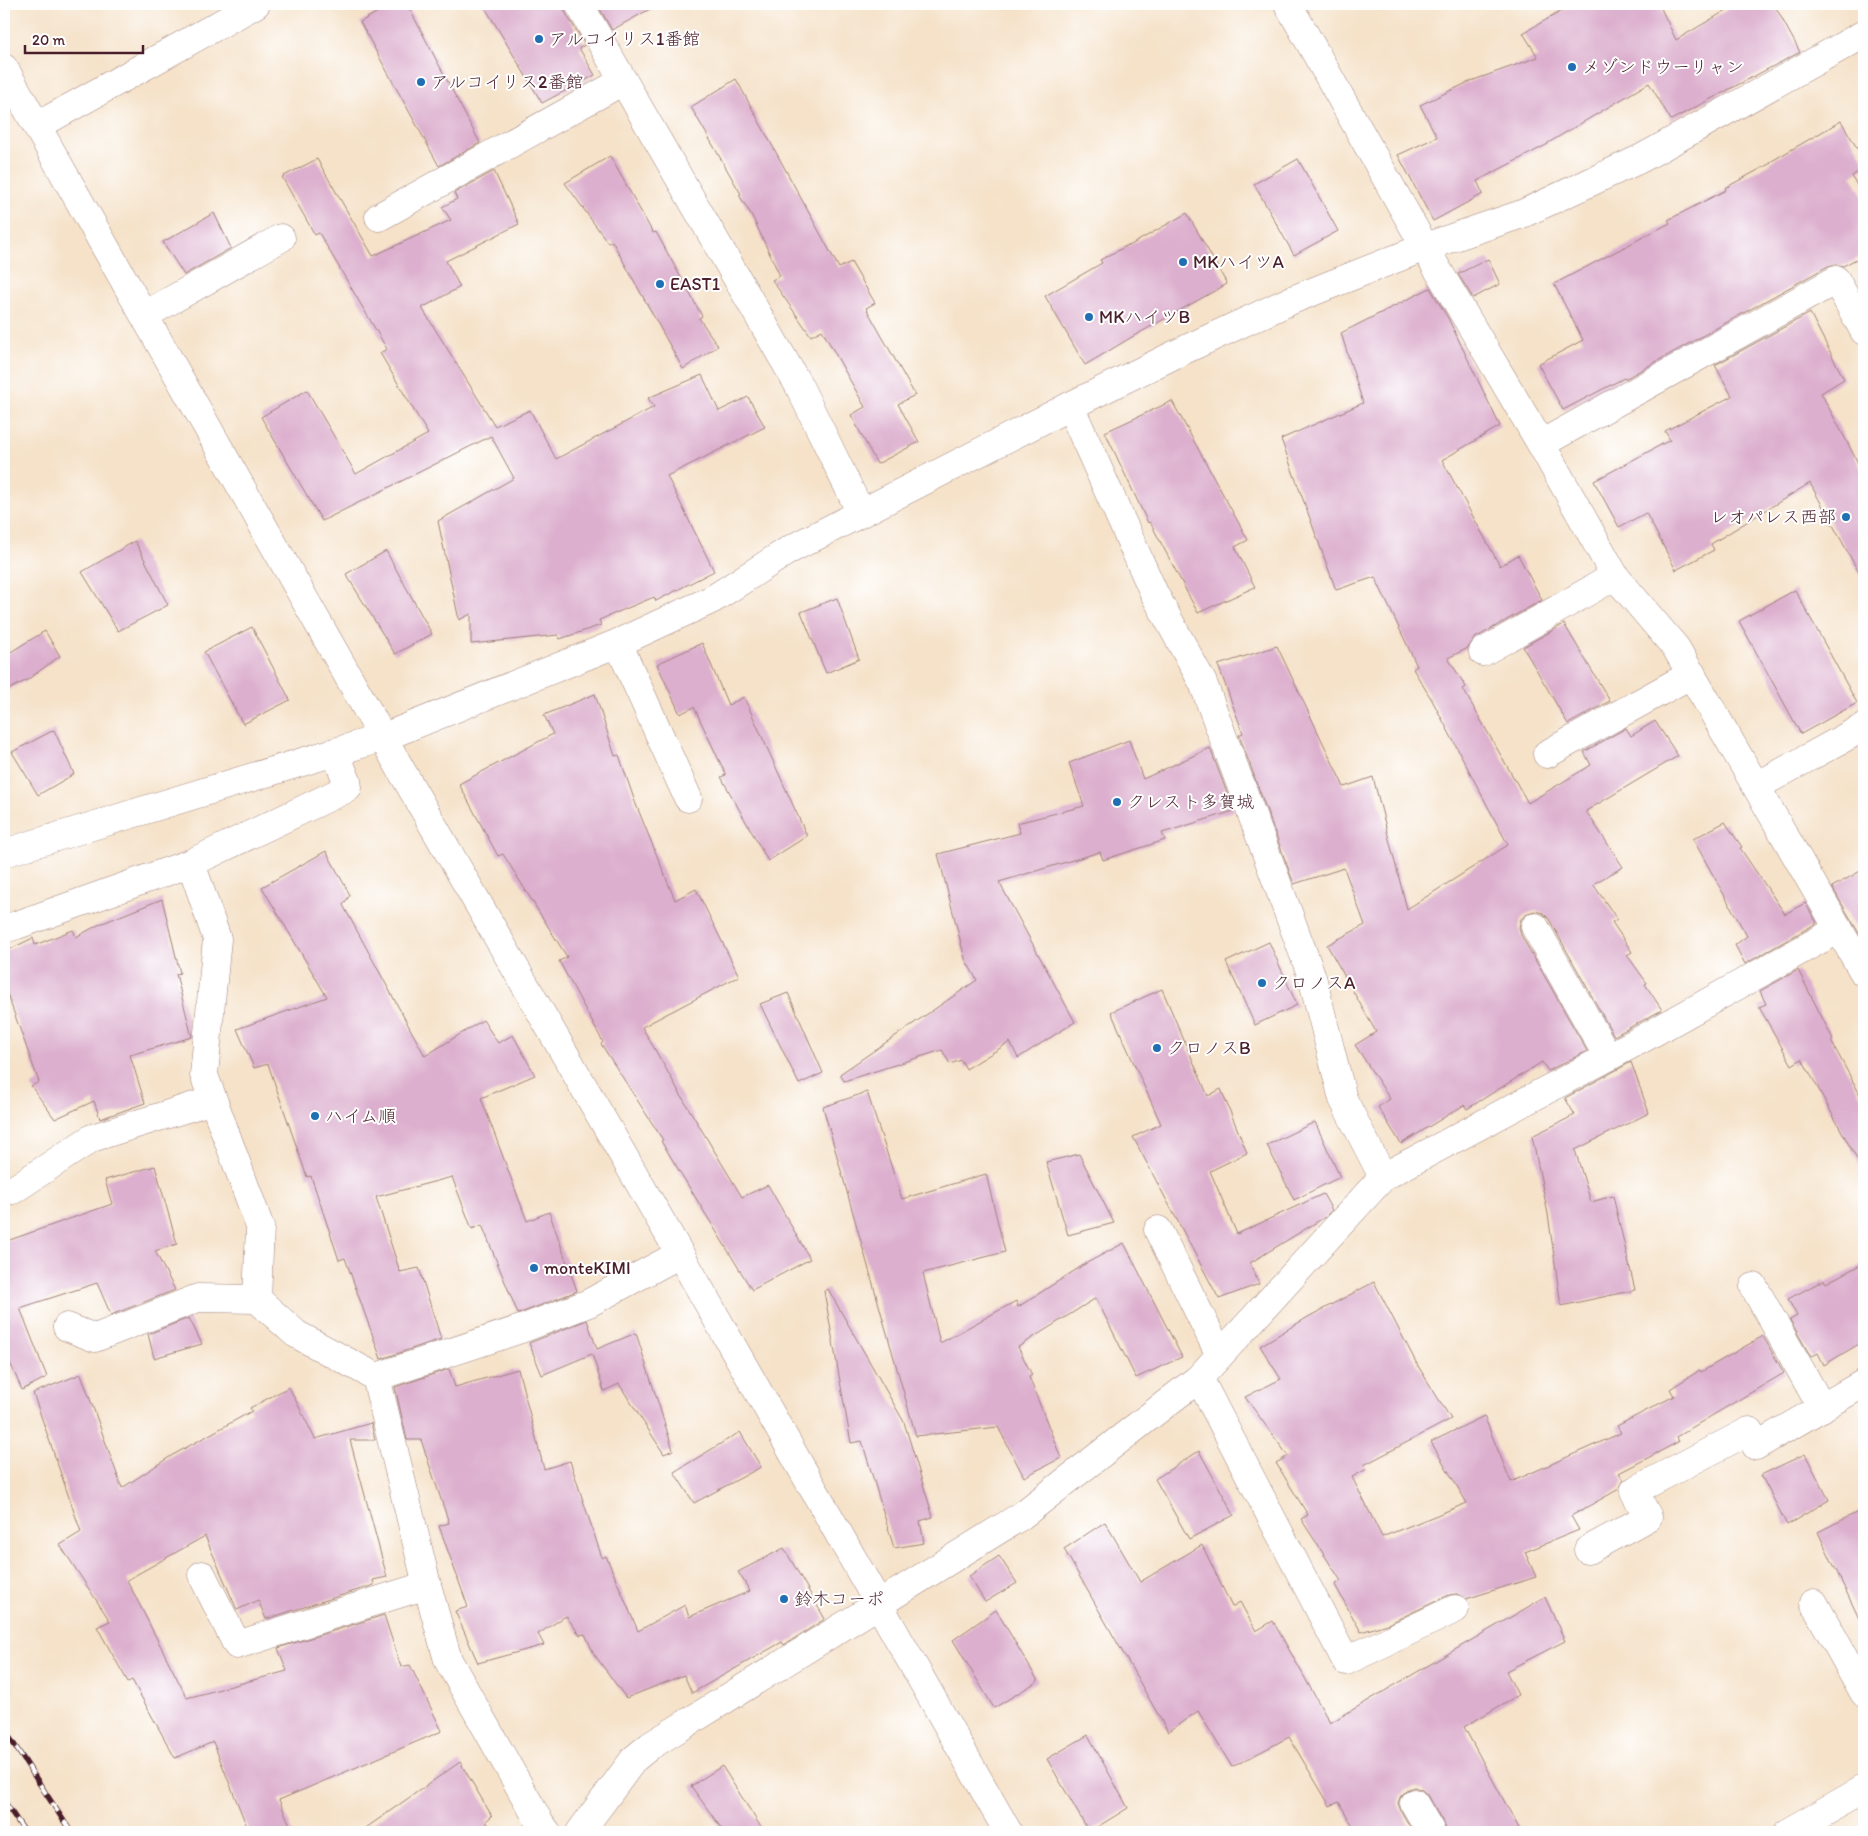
<svg xmlns="http://www.w3.org/2000/svg" width="1868" height="1836" viewBox="0 0 1868 1836" font-family="Itim,'Klee One',sans-serif">
  <style>
    .building { fill: #dcafce }
    .lines { fill: none; stroke-linecap: round; stroke-linejoin: round }
    .minor-casing { stroke: #a0807a; stroke-width: 29 }
    .path { stroke: #a0807a; stroke-width: 3; stroke-dasharray: 1 4; stroke-linecap: butt }
    .minor { stroke: #fff; stroke-width: 28 }
    .rail-casing { stroke: #4a1f2b; stroke-width: 5.5 }
    .rail { stroke: #fff; stroke-width: 4; stroke-dasharray: 11; stroke-linecap: butt }
    .poi-dot { fill: #1f6fb2; stroke: #fff; stroke-width: 2 }
    .labels { text-anchor: middle; dominant-baseline: central; stroke-width: 4; stroke-linejoin: round; paint-order: stroke }
    .poi-label { font-size: 18px; fill: #4a1f2b; stroke: #fff; text-anchor: start }
  </style>
  <rect width="100%" height="100%" fill="#fff"/>
  <filter id="ink" filterUnits="userSpaceOnUse"><feTurbulence type="fractalNoise" baseFrequency=".02" numOctaves="2"/><feDisplacementMap in="SourceGraphic" scale="10" xChannelSelector="R" yChannelSelector="G"/><feConvolveMatrix kernelMatrix="1 2 1 2 8 2 1 2 1" color-interpolation-filters="sRGB"/></filter>
  <filter id="wash" filterUnits="userSpaceOnUse"><feTurbulence type="fractalNoise" baseFrequency=".0096" numOctaves="4" result="noise"/><feDisplacementMap in="SourceGraphic" scale="20" xChannelSelector="R" yChannelSelector="G"/><feGaussianBlur stdDeviation="1.12" result="paint"/><feColorMatrix in="noise" values="0 0 0 0 0 0 0 0 0 0 0 0 0 0 0 0 0 1.4 0 .05"/><feComposite in="paint" operator="in"/></filter>
  <g filter="url(#wash)">
    <rect width="100%" height="100%" fill="#f5e2c9"/>
    <g id="blocks">
      <g class="building">
        <path d="M392 4H407L480 143 439 166 360 22Z"/>
        <path d="M483 4H563L565 12 585 45 579 48 595 75 542 103Z"/>
        <path d="M597 4H659L612 30Z"/>
        <path d="M1574 4H1659L1676 40 1737 4H1774L1800 52 1671 120 1649 83 1548 143V144L1477 181 1483 194 1433 221 1398 155 1437 137 1420 105 1471 81 1538 57 1523 33Z"/>
        <path d="M736 79 839 268 851 262 875 303 866 308 915 395 898 404 919 442 877 464 851 415 865 407 822 330 811 336 772 280 780 276 752 216 739 195 741 194 691 107Z"/>
        <path d="M1841 121 1864 160V168L1852 176 1864 199V255L1843 266 1836 264 1828 266 1625 379 1624 378 1563 410 1538 364 1583 340 1554 284 1670 223 1668 220 1726 190 1725 188 1771 163 1770 162Z"/>
        <path d="M610 156 653 233 656 232 702 316 699 318 718 346 683 369 612 241 608 243 565 183Z"/>
        <path d="M317 159 373 256 451 220 442 207 457 199 454 193 494 171 519 224 446 261 460 287 422 308 495 426 530 410 556 459 654 407 648 398 702 375 719 411 748 397 765 427 667 476 714 571 656 601 654 597 599 620 601 625 560 639 558 635 471 644V614L459 620 438 521 514 478 491 436 322 521 261 417 307 390 356 474 428 434 380 353 387 349 319 233 315 235 282 177Z"/>
        <path d="M1298 159 1338 231 1294 255 1254 184Z"/>
        <path d="M214 213 231 248 184 275 163 242Z"/>
        <path d="M1187 213 1227 284 1132 337 1085 365 1045 296 1102 263 1100 260 1128 245 1129 246Z"/>
        <path d="M1488 259 1500 284 1473 298 1458 274Z"/>
        <path d="M1430 288 1448 318 1500 426 1442 460 1500 566 1518 555 1542 600 1475 638 1468 648 1448 658 1466 687 1463 689 1528 803 1591 765 1584 752 1626 728 1631 736 1655 721 1678 756 1586 811 1623 867 1593 884 1617 919 1612 922 1632 952 1627 955 1647 983 1645 984 1662 1010 1614 1036 1549 919 1543 913 1535 911 1528 913 1521 919 1519 927 1521 935 1587 1051 1548 1071 1542 1062 1467 1109 1464 1105 1401 1144 1378 1107 1390 1099 1355 1045 1376 1032 1327 945 1365 925 1344 868 1294 884 1239 735 1243 733 1218 665 1277 646 1344 787 1373 777 1407 909 1508 845 1432 700 1413 669 1417 666 1375 577 1336 590 1281 439 1363 403 1341 333Z"/>
        <path d="M1810 313 1844 379 1821 393 1864 474V582L1810 483 1711 544 1714 550 1676 570 1646 513 1619 527 1594 481 1670 440 1665 431 1732 396 1715 365Z"/>
        <path d="M1172 401 1248 540 1235 547 1255 587 1198 613 1150 522 1148 523 1105 432Z"/>
        <path d="M135 541 168 605 118 631 82 572Z"/>
        <path d="M386 551 432 634 395 654 346 574Z"/>
        <path d="M1795 590 1857 703 1801 734 1739 621Z"/>
        <path d="M837 598 859 659 826 673 801 612Z"/>
        <path d="M1564 624 1610 701 1568 724 1523 647Z"/>
        <path d="M252 627 290 700 243 724 204 652Z"/>
        <path d="M45 631 60 656 27 680 4 692V656Z"/>
        <path d="M702 643 728 705 744 697 807 836 768 861 721 777 726 775 694 707 680 714 657 664Z"/>
        <path d="M595 694 615 756 619 755 635 802 675 900 696 889 739 976 642 1027 686 1104 742 1197 768 1185 810 1259 752 1290 661 1141 663 1140 601 1044 603 1042 559 961 567 957 503 854 498 856 459 784 553 734 544 715Z"/>
        <path d="M54 730 74 774 38 795 12 752Z"/>
        <path d="M1129 740 1143 779 1210 748 1234 811 1162 833 1165 840 1103 860 1100 852 999 882 1075 1022 1018 1058 1010 1042 966 1069 961 1060 950 1064 942 1050 844 1081 840 1074 977 980 965 959 938 854 1020 833 1017 823 1084 806 1069 763Z"/>
        <path d="M1725 822 1742 847 1740 848 1785 914 1805 903 1817 923 1745 964 1735 945 1747 936 1693 839Z"/>
        <path d="M326 851 350 895 343 905 425 1056 483 1020 498 1043 513 1035 535 1075 481 1098 527 1221 549 1212 577 1291 518 1314 482 1225 472 1229 452 1177 376 1197 400 1272 419 1268 441 1339 381 1359 345 1258 339 1260 311 1176 307 1177 268 1064 254 1068 237 1029 327 997 262 887Z"/>
        <path d="M1864 869V942L1832 887Z"/>
        <path d="M162 899 180 973 176 974 192 1037 130 1055 145 1103 100 1119 94 1101 55 1119 31 1086 39 1082 4 985V952L33 938 35 945 73 930 76 937 98 925Z"/>
        <path d="M1269 942 1297 1005 1255 1025 1226 962Z"/>
        <path d="M1798 970 1833 1039 1831 1041 1864 1102V1172L1802 1059 1792 1065 1759 1007 1766 1004 1760 991Z"/>
        <path d="M1162 989 1208 1096 1221 1089 1247 1153 1210 1171 1237 1234 1323 1194 1332 1210 1325 1217 1250 1263 1259 1284 1219 1299 1133 1137 1161 1124 1111 1012Z"/>
        <path d="M788 993 823 1073 799 1084 760 1004Z"/>
        <path d="M1631 1062 1649 1113 1575 1150 1591 1202 1613 1196 1635 1290 1561 1306 1548 1214 1532 1136 1575 1115 1565 1098Z"/>
        <path d="M867 1092 902 1199 986 1174 1005 1252 923 1273 940 1343 1016 1301 1018 1307 1085 1264 1124 1243 1182 1357 1136 1378 1096 1298 1018 1347 1032 1375 1029 1377 1061 1458 1024 1477 998 1427 916 1436 823 1107Z"/>
        <path d="M1315 1122 1340 1177 1294 1200 1267 1145Z"/>
        <path d="M1079 1154 1114 1223 1068 1235 1046 1162Z"/>
        <path d="M155 1166 177 1244 155 1251 175 1290 111 1315 97 1283 20 1308 47 1377 22 1390 4 1349V1242L112 1204 105 1180Z"/>
        <path d="M1864 1263V1341L1824 1365 1818 1353 1811 1357 1790 1320 1797 1316 1788 1299 1824 1280 1826 1283Z"/>
        <path d="M1374 1282 1418 1366 1451 1419 1364 1465 1367 1469 1352 1477 1382 1537 1467 1503 1431 1442 1484 1416 1511 1482 1621 1433 1617 1426 1674 1396 1670 1389 1700 1370 1701 1372 1763 1336 1784 1373 1676 1437 1678 1442 1619 1473 1624 1480 1619 1489 1571 1516 1579 1530 1525 1552 1536 1577 1466 1599 1457 1594 1449 1595 1390 1623 1361 1632 1335 1585 1341 1581 1301 1519 1308 1515 1276 1463 1288 1456 1245 1397 1281 1379 1260 1346 1308 1317Z"/>
        <path d="M828 1289 904 1422 933 1517 920 1521 924 1543 894 1548 862 1441 851 1443 824 1291Z"/>
        <path d="M189 1318 202 1344 154 1358 148 1334Z"/>
        <path d="M587 1320 597 1349 636 1333 673 1450 664 1454 619 1384 604 1391 592 1354 542 1375 529 1343Z"/>
        <path d="M449 1369 455 1387 518 1369 544 1469 570 1461 602 1558 606 1556 638 1631 685 1605 689 1617 750 1591 738 1572 784 1548 825 1619 784 1645 782 1642 692 1693 684 1675 626 1698 594 1654 585 1634 580 1635 566 1616 538 1634 544 1645 478 1663 455 1611 468 1607 439 1526 449 1523 421 1440H407L395 1387Z"/>
        <path d="M81 1374 122 1488 171 1456 252 1411 250 1408 289 1387 315 1439 371 1423 375 1440H350L387 1577 373 1580 374 1585 266 1619 258 1600 237 1610 205 1536 127 1580 187 1698 287 1671 278 1648 384 1615 401 1667 410 1665 442 1731 279 1800 293 1832H249L213 1742 175 1758 132 1680 128 1682 97 1627 110 1621 60 1545 81 1532 33 1393Z"/>
        <path d="M740 1432 761 1467 694 1503 674 1472Z"/>
        <path d="M1199 1451 1234 1515 1189 1539 1155 1479Z"/>
        <path d="M1805 1454 1829 1500 1787 1525 1761 1475Z"/>
        <path d="M1864 1509V1629L1818 1532Z"/>
        <path d="M1105 1522 1140 1582 1202 1545 1232 1607 1240 1602 1256 1631 1273 1621 1330 1723 1545 1597 1565 1641 1506 1671 1518 1695 1464 1727 1521 1832H1447L1444 1824 1427 1795 1422 1790 1414 1787 1406 1790 1401 1795 1398 1803 1401 1811 1413 1832H1356L1339 1802 1330 1806 1289 1737 1232 1767 1198 1711 1168 1732 1064 1549Z"/>
        <path d="M999 1556 1017 1583 985 1602 969 1576Z"/>
        <path d="M996 1610 1038 1681 994 1708 953 1640Z"/>
        <path d="M1088 1735 1128 1808 1089 1832 1047 1759Z"/>
        <path d="M460 1762 492 1816 486 1821 492 1832H360Z"/>
        <path d="M722 1766 764 1832H724L691 1786Z"/>
      </g>
    </g>
  </g>
  <g filter="url(#ink)">
    <use href="#blocks" fill-opacity="0" stroke="#a0807a" stroke-width="1"/>
    <g class="lines">
      <defs>
        <g id="minor">
          <path d="M579 4 799 386 861 513"/>
          <path d="M1288 4 1435 265 1541 444 1615 576 1676 648 1864 973"/>
          <path d="M4 68 404 775 680 1254 1008 1832"/>
          <path d="M37 126 256 4"/>
          <path d="M379 217 623 81"/>
          <path d="M145 315 281 238"/>
          <path d="M1070 406 1154 593 1203 683 1312 977 1343 1099 1383 1177"/>
          <path d="M1541 444 1836 280 1864 331"/>
          <path d="M618 643 688 798"/>
          <path d="M1483 652 1615 576"/>
          <path d="M335 752 347 781 348 788 191 863 217 939 204 1075 260 1227 257 1299 296 1334 376 1377 524 1328 589 1303 680 1254"/>
          <path d="M1547 754 1692 674"/>
          <path d="M1757 786 1864 727"/>
          <path d="M4 853 384 737 618 643 713 599 789 550 1070 406 1182 351 1292 300 1425 247 1522 214 1642 158 1864 34"/>
          <path d="M1535 927 1608 1057"/>
          <path d="M4 929 17 925 191 863"/>
          <path d="M13 1190 92 1138 213 1100"/>
          <path d="M1158 1230 1220 1355"/>
          <path d="M1754 1287 1822 1408"/>
          <path d="M67 1327 95 1338 198 1298 257 1299"/>
          <path d="M376 1377 427 1585 448 1660 540 1823 547 1832"/>
          <path d="M1199 1378 1346 1661 1455 1609"/>
          <path d="M1588 1550 1648 1517 1634 1491 1749 1431 1756 1446 1864 1383"/>
          <path d="M202 1575 237 1645 427 1585"/>
          <path d="M1814 1603 1864 1693"/>
          <path d="M1414 1803 1431 1832"/>
          <path d="M580 1832 634 1759 650 1746 1021 1516 1199 1378 1383 1177 1642 1039 1839 929"/>
          <path d="M1788 1832 1864 1789"/>
        </g>
      </defs>
      <use href="#minor" class="minor-casing"/>
      <path class="path" d="M1827 4 1832 12"/>
      <use href="#minor" class="minor"/>
      <defs>
        <g id="rail">
          <path d="M4 1729 71 1832"/>
          <path d="M4 1801 25 1832"/>
        </g>
      </defs>
      <use href="#rail" class="rail-casing"/>
      <use href="#rail" class="rail"/>
    </g>
  </g>
  <g class="poi-dot">
    <circle cx="539" cy="39" r="5"/>
    <circle cx="1572" cy="67" r="5"/>
    <circle cx="421" cy="82" r="5"/>
    <circle cx="1183" cy="262" r="5"/>
    <circle cx="660" cy="284" r="5"/>
    <circle cx="1089" cy="317" r="5"/>
    <circle cx="1846" cy="517" r="5"/>
    <circle cx="1117" cy="802" r="5"/>
    <circle cx="1262" cy="983" r="5"/>
    <circle cx="1157" cy="1048" r="5"/>
    <circle cx="315" cy="1116" r="5"/>
    <circle cx="534" cy="1268" r="5"/>
    <circle cx="784" cy="1599" r="5"/>
  </g>
  <g class="labels">
    <g class="poi-label">
      <text x="549" y="39">アルコイリス1番館</text>
      <text x="1582" y="67">メゾンドウーリャン</text>
      <text x="431" y="82">アルコイリス2番館</text>
      <text x="1193" y="262">MKハイツA</text>
      <text x="670" y="284">EAST1</text>
      <text x="1099" y="317">MKハイツB</text>
      <text x="1836" y="517" text-anchor="end">レオパレス西部</text>
      <text x="1127" y="802">クレスト多賀城</text>
      <text x="1272" y="983">クロノスA</text>
      <text x="1167" y="1048">クロノスB</text>
      <text x="325" y="1116">ハイム順</text>
      <text x="544" y="1268">monteKIMI</text>
      <text x="794" y="1599">鈴木コーポ</text>
    </g>
  </g>
  <rect width="1868" height="1836" fill="none" stroke="#fff" stroke-width="20"/>
  <path d="M25 45v8h118v-8" fill="none" stroke="#4a1f2b" stroke-width="2.5"/>
  <text x="32" y="45" font-size="15" fill="#4a1f2b" stroke="#ffffff" stroke-width="4" paint-order="stroke">20 m</text>
</svg>
